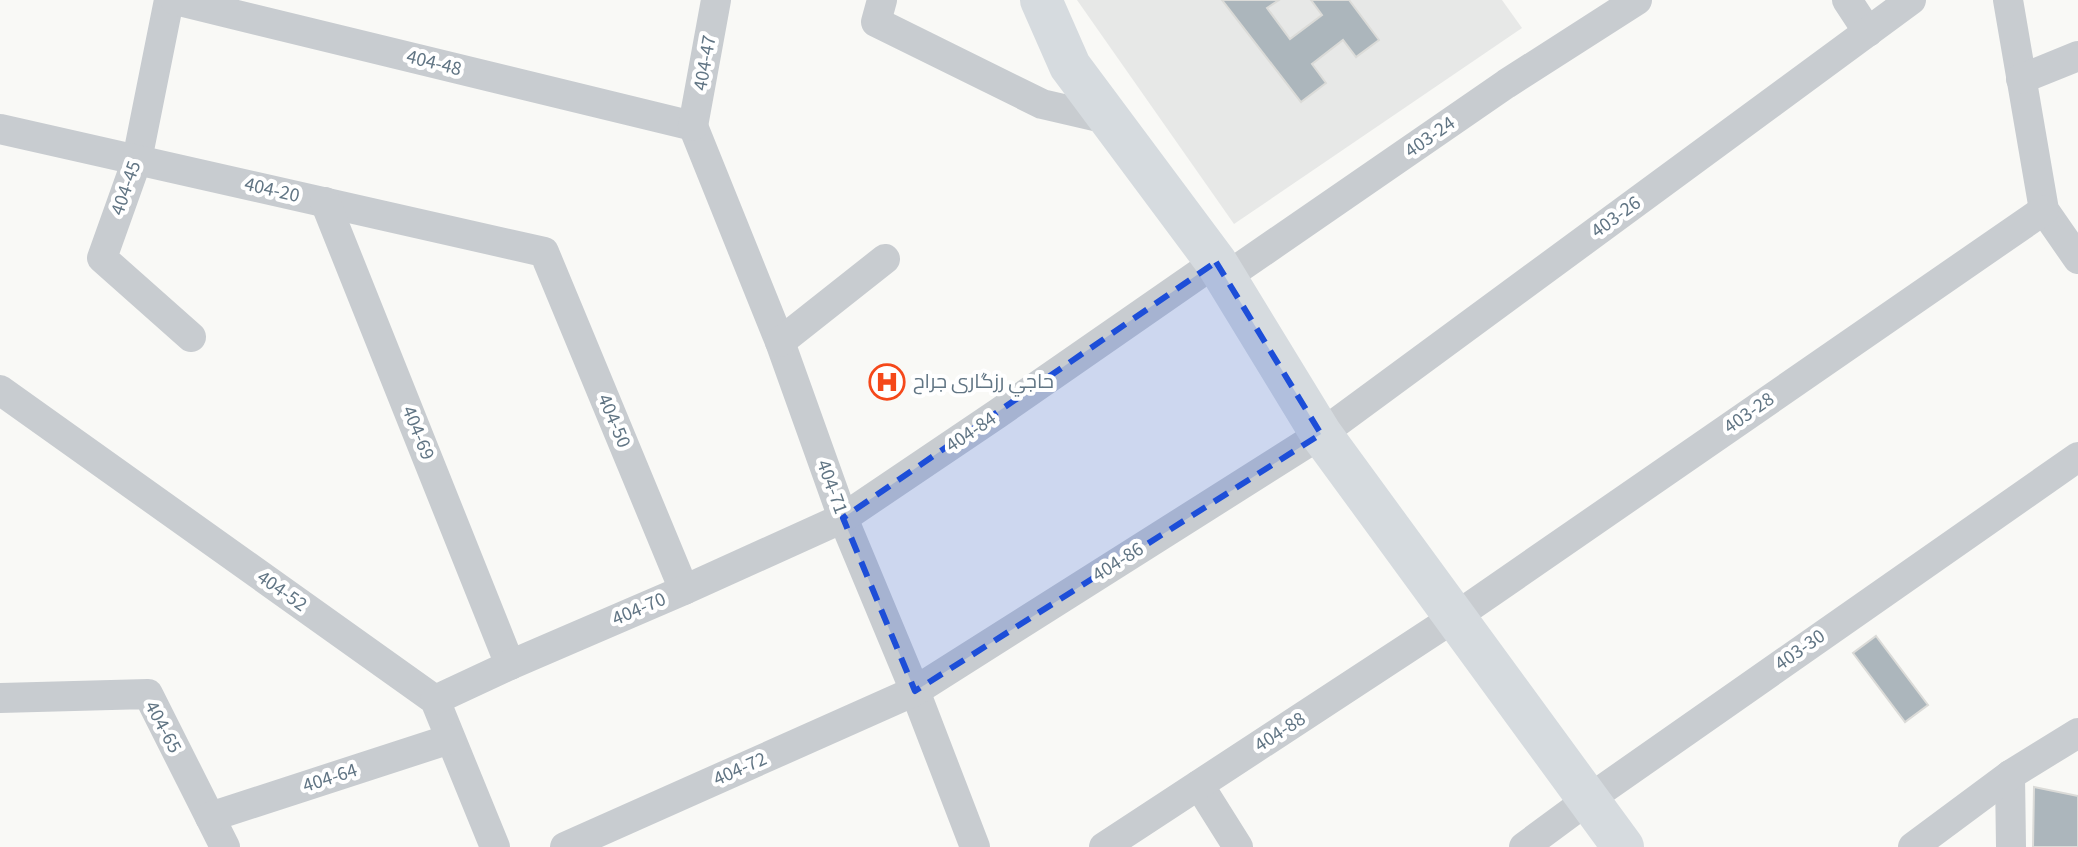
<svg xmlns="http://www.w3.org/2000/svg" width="2078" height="847" viewBox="0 0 2078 847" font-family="'Source Sans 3',Cairo,sans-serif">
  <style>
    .built { fill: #e7e8e7 }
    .building { fill: #acb6bc; stroke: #dbdbd8; stroke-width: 2 }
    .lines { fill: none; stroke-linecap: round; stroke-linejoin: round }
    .street { stroke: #c8ccd0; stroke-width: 30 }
    .secondary { stroke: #d6dbdf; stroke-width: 42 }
    .marked { fill: #1d4ed8; fill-opacity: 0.2; stroke: #1d4ed8; stroke-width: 6; stroke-dasharray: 16 10; stroke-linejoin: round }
    .labels { text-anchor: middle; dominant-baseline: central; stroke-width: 8; stroke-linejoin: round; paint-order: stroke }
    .street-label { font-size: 20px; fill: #617584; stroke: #fff }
    .poi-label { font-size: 20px; fill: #617584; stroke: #fff; text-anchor: start }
  </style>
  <rect width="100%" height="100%" fill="#f9f9f6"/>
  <path class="built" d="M1077 0H1502L1522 28 1234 224Z"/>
  <g class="building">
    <path d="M1222 0H1279L1267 8 1290 39 1322 15 1311 0H1349L1379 40 1356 57 1343 40 1312 64 1326 83 1301 102Z"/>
    <path d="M1876 636 1928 705 1905 722 1853 653Z"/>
    <path d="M2034 787 2078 796V847H2033Z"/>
  </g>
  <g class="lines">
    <g class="street">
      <path d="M169 0 137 160 102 258 191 337"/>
      <path d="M175 0 693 126"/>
      <path d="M882 0 876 22 1042 104 1111 120"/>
      <path d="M1847 0 1868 32"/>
      <path d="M2008 0 2044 210 2078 259"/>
      <path d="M2021 79 2078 56"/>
      <path d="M693 126 780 342 843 518 915 691 975 847"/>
      <path d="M693 126 716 0"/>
      <path d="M0 129 544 252 684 590"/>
      <path d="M325 202 510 665"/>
      <path d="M1226 277 1506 84 1637 0"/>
      <path d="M780 342 885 259"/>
      <path d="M0 390 435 700 495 847"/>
      <path d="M0 698 148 694 225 847"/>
      <path d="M435 700 510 665 684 590 843 518 997 414 1216 262"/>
      <path d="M2010 775 2011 847"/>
      <path d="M1199 785 1238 847"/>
      <path d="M210 817 450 739"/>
      <path d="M565 847 915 691 1321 434 1911 0"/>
      <path d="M1104 847 1455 617 2044 210"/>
      <path d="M1524 847 1589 799 2078 457"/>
      <path d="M1913 847 2010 775 2078 733"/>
    </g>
    <path class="secondary" d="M1041 0 1070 66 1216 262 1321 434 1623 847"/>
  </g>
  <path class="marked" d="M1216 262 1321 434 915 691 843 518Z"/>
  <defs>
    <symbol id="hospital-ring" viewBox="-11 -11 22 22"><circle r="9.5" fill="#fff" stroke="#f5481a" stroke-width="1.5"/><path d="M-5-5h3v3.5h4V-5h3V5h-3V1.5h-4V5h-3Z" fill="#f5481a"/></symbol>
  </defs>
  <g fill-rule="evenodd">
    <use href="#hospital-ring" x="867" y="362" width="40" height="40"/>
  </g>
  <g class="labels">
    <g class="street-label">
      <text transform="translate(434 63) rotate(14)">404-48</text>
      <text transform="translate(705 63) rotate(-80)">404-47</text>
      <text transform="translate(1430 137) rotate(-35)">403-24</text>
      <text transform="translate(126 188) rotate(-71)">404-45</text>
      <text transform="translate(272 190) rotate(13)">404-20</text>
      <text transform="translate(1616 217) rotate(-36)">403-26</text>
      <text transform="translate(1749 413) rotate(-35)">403-28</text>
      <text transform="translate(614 421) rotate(67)">404-50</text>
      <text transform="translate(971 432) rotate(-34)">404-84</text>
      <text transform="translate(418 433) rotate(68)">404-69</text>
      <text transform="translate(832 487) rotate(70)">404-71</text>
      <text transform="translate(1118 562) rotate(-32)">404-86</text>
      <text transform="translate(282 591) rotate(35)">404-52</text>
      <text transform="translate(639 609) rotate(-23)">404-70</text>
      <text transform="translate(1800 650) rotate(-35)">403-30</text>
      <text transform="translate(163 727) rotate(62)">404-65</text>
      <text transform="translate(1280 732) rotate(-33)">404-88</text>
      <text transform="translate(740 769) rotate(-24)">404-72</text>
      <text transform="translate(330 778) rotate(-18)">404-64</text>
    </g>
    <g class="poi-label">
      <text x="913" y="382">حاجي رزگارى جراح</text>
    </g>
  </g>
</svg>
